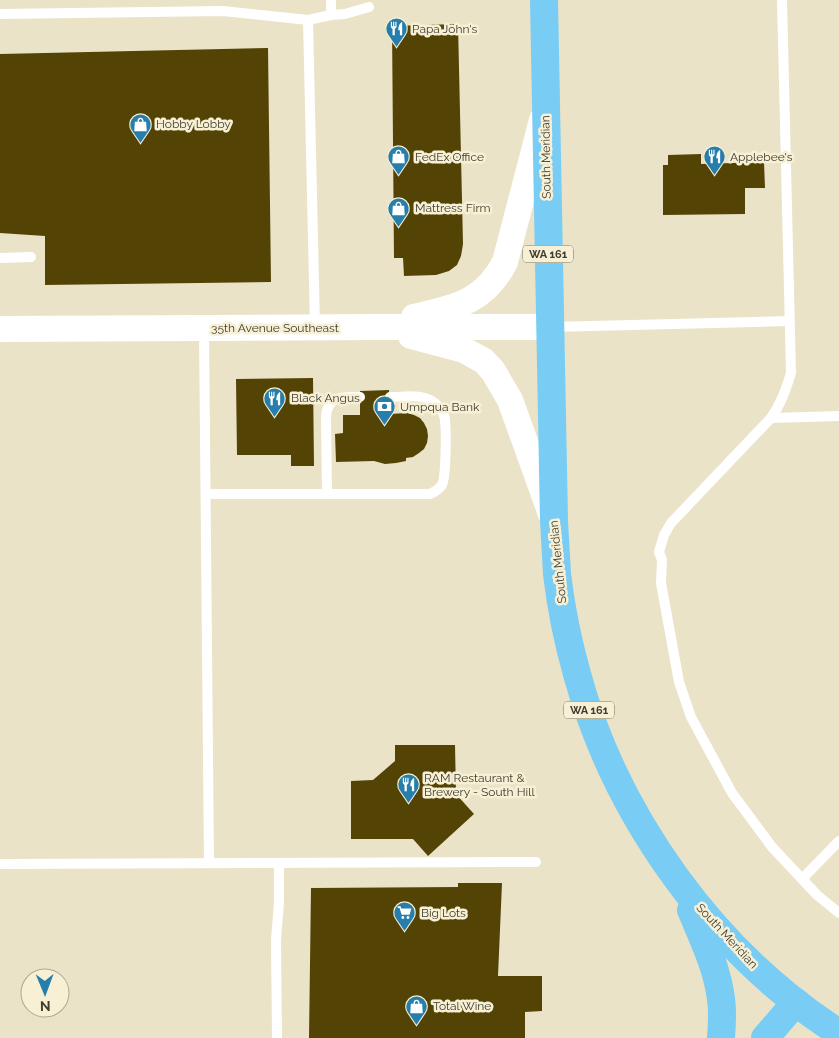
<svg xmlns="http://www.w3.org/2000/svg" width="839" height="1038" viewBox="0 0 839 1038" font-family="Raleway,sans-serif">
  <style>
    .building { fill: #534406 }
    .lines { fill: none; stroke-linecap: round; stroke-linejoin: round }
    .lane { stroke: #fff; stroke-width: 10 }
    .secondary { stroke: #fff; stroke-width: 26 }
    .primary { stroke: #79ccf3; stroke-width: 28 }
    .labels { text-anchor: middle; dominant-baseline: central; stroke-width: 5; stroke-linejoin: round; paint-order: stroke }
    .shield { fill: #f7f0d5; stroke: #767262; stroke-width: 1 }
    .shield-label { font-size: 11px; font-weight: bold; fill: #3f3c31 }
    .poi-label { font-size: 12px; fill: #3f3c31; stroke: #f7f0d5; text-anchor: start }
    .street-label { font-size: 12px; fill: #3f3c31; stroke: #f7f0d5 }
  </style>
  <rect width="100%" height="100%" fill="#eae3c8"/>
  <g class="building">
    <path d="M458 24 463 244 461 256 457 265 449 271 436 275 404 276 403 258H394L392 26Z"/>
    <path d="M268 48 271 282 45 285V236L0 233V54Z"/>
    <path d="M701 154V164L764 162 765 188H745V214L663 215V165H668V155Z"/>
    <path d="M313 378 314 466H291V455H237L236 379Z"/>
    <path d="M389 390 390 414 407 413 414 415 420 418 424 423 427 429 428 436 427 443 424 449 419 453 413 457 406 458V461L396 463 385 464 374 461 336 462 335 434 343 433V415H360V391Z"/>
    <path d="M395 745H455L456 794 474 814 428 856 413 839H351V781L373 780 395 761Z"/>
    <path d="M458 883H502L498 976H542V1011L525 1012V1038H309L311 888 458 887Z"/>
  </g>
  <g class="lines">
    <g class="lane">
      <path d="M331 0V15"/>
      <path d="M782 0 791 373C786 389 781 404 771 418L671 523 664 535 659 552 662 560 661 583 679 682 691 717 732 793 772 847 817 895 839 913"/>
      <path d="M0 14 223 11 308 20 315 327"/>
      <path d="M308 20 331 15 345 14 369 7"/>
      <path d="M0 258 31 257"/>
      <path d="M551 327 789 321"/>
      <path d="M204 329 209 863"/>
      <path d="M771 418 839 416"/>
      <path d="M206 494H430C435 492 439 489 442 485 446 477 447 425 444 415 442 411 439 406 435 403 423 393 404 397 390 397"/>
      <path d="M327 494 326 416C328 395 343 397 360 397"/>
      <path d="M0 864 536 862"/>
      <path d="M802 879 839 841"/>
      <path d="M277 1038 276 940 279 902V863"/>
    </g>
    <g class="secondary">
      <path d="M414 317C455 307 484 303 505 262L542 120"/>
      <path d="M0 329 377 327H550"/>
      <path d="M411 336 464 350 484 361 493 371 510 400 551 514"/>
    </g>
    <g class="primary">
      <path d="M544 0 554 521C555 539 556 557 557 574 561 608 568 642 577 674 616 817 714 953 839 1033"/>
      <path d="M691 910C703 939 717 967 721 999 723 1012 722 1025 721 1038"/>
      <path d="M765 1038 796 1002"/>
    </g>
  </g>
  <defs>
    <symbol id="restaurant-pin" viewBox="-11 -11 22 30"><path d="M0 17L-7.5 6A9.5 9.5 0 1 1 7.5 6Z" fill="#257eac" stroke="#f7f0d5"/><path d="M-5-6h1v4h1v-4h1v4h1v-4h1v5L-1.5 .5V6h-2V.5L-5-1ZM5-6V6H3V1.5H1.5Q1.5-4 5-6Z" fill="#fff"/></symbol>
    <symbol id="shop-pin" viewBox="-11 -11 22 30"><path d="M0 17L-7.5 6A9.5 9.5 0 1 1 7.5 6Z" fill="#257eac" stroke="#f7f0d5"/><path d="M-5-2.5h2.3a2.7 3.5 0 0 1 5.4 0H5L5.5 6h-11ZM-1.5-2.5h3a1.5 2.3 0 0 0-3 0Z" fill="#fff"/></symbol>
    <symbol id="bank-pin" viewBox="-11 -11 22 30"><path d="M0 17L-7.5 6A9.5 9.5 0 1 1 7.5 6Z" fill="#257eac" stroke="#f7f0d5"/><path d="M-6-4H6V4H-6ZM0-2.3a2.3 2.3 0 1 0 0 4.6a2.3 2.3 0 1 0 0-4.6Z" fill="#fff"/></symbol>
    <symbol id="supermarket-pin" viewBox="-11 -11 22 30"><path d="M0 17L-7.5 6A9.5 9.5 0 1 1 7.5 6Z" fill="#257eac" stroke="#f7f0d5"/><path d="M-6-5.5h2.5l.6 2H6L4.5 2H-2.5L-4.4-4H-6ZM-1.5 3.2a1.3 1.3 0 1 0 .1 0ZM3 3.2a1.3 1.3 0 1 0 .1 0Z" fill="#fff"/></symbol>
  </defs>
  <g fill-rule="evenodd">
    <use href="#restaurant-pin" x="384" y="16" width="25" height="34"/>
    <use href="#shop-pin" x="128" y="112" width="25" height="34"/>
    <use href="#shop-pin" x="386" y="144" width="25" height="34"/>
    <use href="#restaurant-pin" x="702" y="144" width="25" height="34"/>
    <use href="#shop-pin" x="386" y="196" width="25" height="34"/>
    <use href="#restaurant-pin" x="262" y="386" width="25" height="34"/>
    <use href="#bank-pin" x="372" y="394" width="25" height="34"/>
    <use href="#restaurant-pin" x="396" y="772" width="25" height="34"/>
    <use href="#supermarket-pin" x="392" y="900" width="25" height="34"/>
    <use href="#shop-pin" x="404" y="994" width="25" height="34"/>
  </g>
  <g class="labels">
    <g class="shield">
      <rect x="523" y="245.5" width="50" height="17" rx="4"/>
      <rect x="564" y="701.5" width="50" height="17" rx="4"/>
    </g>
    <g class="shield-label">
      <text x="548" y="254">WA 161</text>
      <text x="589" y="710">WA 161</text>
    </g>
    <g class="poi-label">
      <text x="412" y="29">Papa John's</text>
      <text x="156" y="124">Hobby Lobby</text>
      <text x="415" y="157">FedEx Office</text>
      <text x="730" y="157">Applebee's</text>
      <text x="415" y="208">Mattress Firm</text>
      <text x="291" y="398">Black Angus</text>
      <text x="400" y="407">Umpqua Bank</text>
      <text x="424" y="778">RAM Restaurant &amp;<tspan x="424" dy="14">Brewery - South Hill</tspan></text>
      <text x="421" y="913">Big Lots</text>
      <text x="433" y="1006">Total Wine</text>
    </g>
    <g class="street-label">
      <text transform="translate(546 157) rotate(-91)">South Meridian</text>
      <text x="275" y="328">35th Avenue Southeast</text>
      <text transform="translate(558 562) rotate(-96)">South Meridian</text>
      <text transform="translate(727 936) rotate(47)">South Meridian</text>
    </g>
  </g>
  <g transform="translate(45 993) rotate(179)"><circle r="24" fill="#f7f0d5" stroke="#ada893"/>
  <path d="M0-4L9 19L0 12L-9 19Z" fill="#257eac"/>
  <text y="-8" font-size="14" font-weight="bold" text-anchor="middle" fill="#3f3c31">N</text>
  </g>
</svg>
